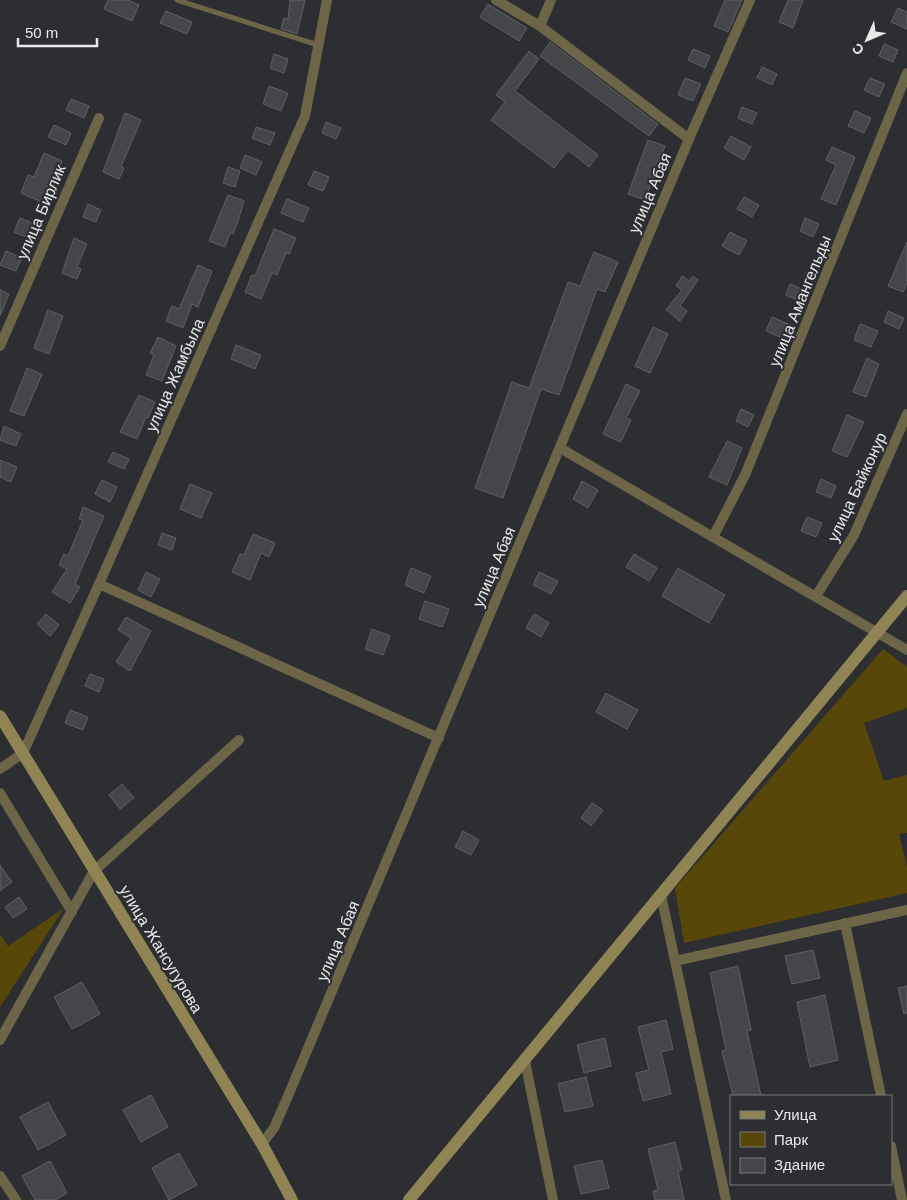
<svg xmlns="http://www.w3.org/2000/svg" width="907" height="1200" viewBox="0 0 907 1200" font-family="Arial,sans-serif">
  <style>
    .green { fill: #574809 }
    .building { fill: #454649; stroke: #5f6063 }
    .lines { fill: none; stroke-linecap: round; stroke-linejoin: round }
    .service { stroke: #6d6548; stroke-width: 5 }
    .minor { stroke: #6d6548; stroke-width: 10 }
    .secondary { stroke: #908354; stroke-width: 12 }
    .labels { text-anchor: middle; dominant-baseline: central; stroke-width: 4; stroke-linejoin: round; paint-order: stroke }
    .street-label { font-size: 16px; fill: #e9e9eb; stroke: #2d2e31 }
  </style>
  <rect width="100%" height="100%" fill="#2d2e31"/>
  <g class="green">
    <path d="M883 649 907 667V708L864 723 884 781 907 775V833L899 834 907 867V893L684 943 675 888Z"/>
    <path d="M64 908 0 1007V934L8 946Z"/>
  </g>
  <g class="building">
    <path d="M108 0H128L139 5 132 21 104 9Z"/>
    <path d="M290 0H305L297 34 281 29 284 18 288 19Z"/>
    <path d="M725 0H742L728 32 714 26Z"/>
    <path d="M788 0H803L793 28 779 22Z"/>
    <path d="M488 4 527 28 519 41 480 17Z"/>
    <path d="M898 8 907 12V29L891 22Z"/>
    <path d="M166 11 192 22 187 34 160 23Z"/>
    <path d="M550 42 658 124 649 136 540 56Z"/>
    <path d="M884 44 898 50 893 62 879 56Z"/>
    <path d="M693 49 710 56 705 68 688 60Z"/>
    <path d="M529 51 539 59 515 91 598 155 589 167 568 150 554 168 491 120 505 102 496 95Z"/>
    <path d="M274 54 288 59 284 73 270 68Z"/>
    <path d="M762 67 777 74 772 85 757 78Z"/>
    <path d="M685 78 701 84 693 101 678 95Z"/>
    <path d="M870 78 885 84 879 97 864 90Z"/>
    <path d="M269 86 288 93 281 111 263 104Z"/>
    <path d="M71 99 89 106 84 118 66 110Z"/>
    <path d="M742 107 757 113 752 124 738 118Z"/>
    <path d="M855 111 871 118 864 133 848 126Z"/>
    <path d="M125 113 141 120 121 167 124 168 119 179 103 172Z"/>
    <path d="M326 122 341 128 336 139 322 133Z"/>
    <path d="M54 125 71 133 66 145 48 137Z"/>
    <path d="M256 127 275 133 270 145 252 138Z"/>
    <path d="M731 136 751 147 744 160 724 148Z"/>
    <path d="M648 140 665 146 645 200 628 194Z"/>
    <path d="M832 147 855 157 836 205 821 199 836 165 826 160Z"/>
    <path d="M44 153 62 161 46 204 21 193 28 175 34 177Z"/>
    <path d="M245 155 262 162 256 175 240 168Z"/>
    <path d="M228 167 240 171 235 187 223 183Z"/>
    <path d="M314 171 329 177 323 191 308 185Z"/>
    <path d="M228 195 244 201 238 221 233 234 230 233 225 247 209 241Z"/>
    <path d="M744 197 759 205 752 217 737 209Z"/>
    <path d="M287 199 309 208 303 222 281 213Z"/>
    <path d="M88 204 101 210 96 222 83 217Z"/>
    <path d="M20 218 37 225 31 239 14 232Z"/>
    <path d="M805 218 819 224 813 237 800 231Z"/>
    <path d="M274 229 296 238 289 254 286 253 277 275 272 273 261 299 245 292 252 275 255 276Z"/>
    <path d="M730 232 747 241 739 255 722 246Z"/>
    <path d="M74 238 87 244 77 267 81 269 77 279 62 273Z"/>
    <path d="M907 242V283L903 292 888 286Z"/>
    <path d="M6 251 22 258 16 271 0 265Z"/>
    <path d="M594 252 618 262 605 292 597 289 559 395 541 389 503 498 475 488 512 382 529 388 568 282 580 286Z"/>
    <path d="M198 265 212 271 198 307 192 304 183 328 166 321 172 306 179 309Z"/>
    <path d="M682 276 689 281 693 276 698 280 680 306 687 311 680 321 666 310 682 290 676 286Z"/>
    <path d="M790 284 806 291 801 302 786 295Z"/>
    <path d="M0 290 9 294 0 316Z"/>
    <path d="M48 310 63 316 49 354 34 348Z"/>
    <path d="M888 311 904 318 899 329 884 322Z"/>
    <path d="M772 317 793 326 787 340 766 331Z"/>
    <path d="M860 324 878 331 871 347 854 340Z"/>
    <path d="M653 327 668 334 650 373 635 366Z"/>
    <path d="M158 337 176 346 162 381 146 375 154 355 150 353Z"/>
    <path d="M236 345 261 355 255 369 231 359Z"/>
    <path d="M867 358 879 364 866 397 853 392Z"/>
    <path d="M27 368 42 374 24 416 10 411Z"/>
    <path d="M626 384 640 391 626 418 631 420 621 442 603 434Z"/>
    <path d="M139 395 155 402 148 418 146 417 137 439 120 432Z"/>
    <path d="M741 409 754 415 748 427 736 421Z"/>
    <path d="M847 415 864 422 847 457 832 451Z"/>
    <path d="M4 426 21 434 16 446 0 440Z"/>
    <path d="M727 441 742 448 727 485 709 477Z"/>
    <path d="M113 452 129 459 124 469 108 462Z"/>
    <path d="M0 460 17 467 11 482 0 477Z"/>
    <path d="M821 479 836 486 831 498 816 492Z"/>
    <path d="M102 480 117 487 110 502 95 494Z"/>
    <path d="M582 481 598 490 588 508 573 499Z"/>
    <path d="M190 484 212 493 201 518 180 509Z"/>
    <path d="M83 507 104 516 75 584 80 587 70 603 52 592 67 569 59 565 64 554 68 556 83 520 79 519Z"/>
    <path d="M807 517 822 523 816 537 801 531Z"/>
    <path d="M162 533 176 538 172 550 158 545Z"/>
    <path d="M253 534 275 543 269 557 261 553 250 580 232 572 240 554 244 555Z"/>
    <path d="M634 554 657 568 649 581 626 567Z"/>
    <path d="M411 568 431 576 424 593 405 585Z"/>
    <path d="M678 568 725 595 709 623 662 596Z"/>
    <path d="M146 572 160 579 151 597 138 590Z"/>
    <path d="M539 572 558 581 551 594 533 585Z"/>
    <path d="M425 601 449 609 442 627 419 619Z"/>
    <path d="M46 614 59 625 50 636 37 624Z"/>
    <path d="M534 614 549 623 541 637 526 628Z"/>
    <path d="M126 617 151 631 130 671 116 662 131 638 118 630Z"/>
    <path d="M372 629 390 636 383 655 365 649Z"/>
    <path d="M90 674 104 679 99 692 85 686Z"/>
    <path d="M606 693 638 710 627 729 596 712Z"/>
    <path d="M70 710 88 717 83 730 65 723Z"/>
    <path d="M122 784 134 798 120 809 109 795Z"/>
    <path d="M592 803 603 810 591 826 581 818Z"/>
    <path d="M463 831 479 840 471 855 455 847Z"/>
    <path d="M0 865 12 882 0 891Z"/>
    <path d="M19 897 27 909 13 918 5 907Z"/>
    <path d="M813 950 820 978 792 984 785 956Z"/>
    <path d="M738 966 751 1030 747 1031 761 1096H733L722 1051 726 1050 710 973Z"/>
    <path d="M82 982 100 1014 72 1029 54 997Z"/>
    <path d="M907 986V1013L904 1014 898 988Z"/>
    <path d="M825 995 838 1060 810 1067 797 1002Z"/>
    <path d="M666 1020 673 1049 661 1052 671 1094 643 1101 636 1073 649 1070 638 1027Z"/>
    <path d="M605 1038 611 1066 584 1073 577 1045Z"/>
    <path d="M586 1077 593 1106 565 1112 558 1084Z"/>
    <path d="M151 1095 168 1127 141 1142 123 1110Z"/>
    <path d="M48 1102 66 1135 38 1150 20 1117Z"/>
    <path d="M675 1142 682 1170 678 1171 684 1200H655L653 1191 658 1190 648 1149Z"/>
    <path d="M179 1153 197 1185 169 1200 152 1168Z"/>
    <path d="M602 1160 609 1188 581 1194 574 1166Z"/>
    <path d="M50 1161 67 1193 55 1200H35L22 1176Z"/>
  </g>
  <g class="lines">
    <path class="service" d="M177 0 318 45"/>
    <g class="minor">
      <path d="M496 0 540 26 689 139"/>
      <path d="M540 26 551 0"/>
      <path d="M0 346 99 118"/>
      <path d="M560 448 907 650"/>
      <path d="M713 537 745 475 907 73"/>
      <path d="M99 584 439 738"/>
      <path d="M816 596 854 535 907 414"/>
      <path d="M0 769 23 753 99 584 305 116 327 0"/>
      <path d="M0 793 72 912"/>
      <path d="M661 895 726 1200"/>
      <path d="M845 923 881 1096"/>
      <path d="M675 961 907 910"/>
      <path d="M0 1040 94 871 239 740"/>
      <path d="M525 1061 553 1200"/>
      <path d="M262 1144 274 1128 288 1096 689 139 750 0"/>
      <path d="M891 1146 902 1200"/>
      <path d="M0 1176 16 1200"/>
    </g>
    <g class="secondary">
      <path d="M0 716 262 1144 292 1200"/>
      <path d="M409 1200 907 596"/>
    </g>
  </g>
  <g class="labels">
    <g class="street-label">
      <text transform="translate(650 193) rotate(-67)">улица Абая</text>
      <text transform="translate(41 212) rotate(-67)">улица Бирлик</text>
      <text transform="translate(800 301) rotate(-68)">улица Амангельды</text>
      <text transform="translate(175 375) rotate(-66)">улица Жамбыла</text>
      <text transform="translate(857 487) rotate(-65)">улица Байконур</text>
      <text transform="translate(494 567) rotate(-67)">улица Абая</text>
      <text transform="translate(338 941) rotate(-67)">улица Абая</text>
      <text transform="translate(161 949) rotate(59)">улица Жансугурова</text>
    </g>
  </g>
  <rect x="730" y="1095" width="162" height="90" fill="#2d2e31" stroke="#78797b"/>
  <rect x="740" y="1111" width="25" height="8" fill="#908354" stroke="#78797b"/>
  <text x="774" y="1120" font-size="15" fill="#e9e9eb">Улица</text>
  <rect x="740" y="1132" width="25" height="15" fill="#574809" stroke="#78797b"/>
  <text x="774" y="1145" font-size="15" fill="#e9e9eb">Парк</text>
  <rect x="740" y="1158" width="25" height="15" fill="#454649" stroke="#78797b"/>
  <text x="774" y="1170" font-size="15" fill="#e9e9eb">Здание</text>
  <g transform="translate(867 40) rotate(225)" stroke="#2d2e31" stroke-width="4" paint-order="stroke">
  <path d="M0-4L9 19L0 12L-9 19Z" fill="#e9e9eb"/>
  <text y="-8" font-size="14" font-weight="bold" text-anchor="middle" fill="#e9e9eb">С</text>
  </g>
  <path d="M18 38v8h79v-8" fill="none" stroke="#e9e9eb" stroke-width="2.5"/>
  <text x="25" y="38" font-size="15" fill="#e9e9eb" stroke="#2d2e31" stroke-width="4" paint-order="stroke">50 m</text>
</svg>
